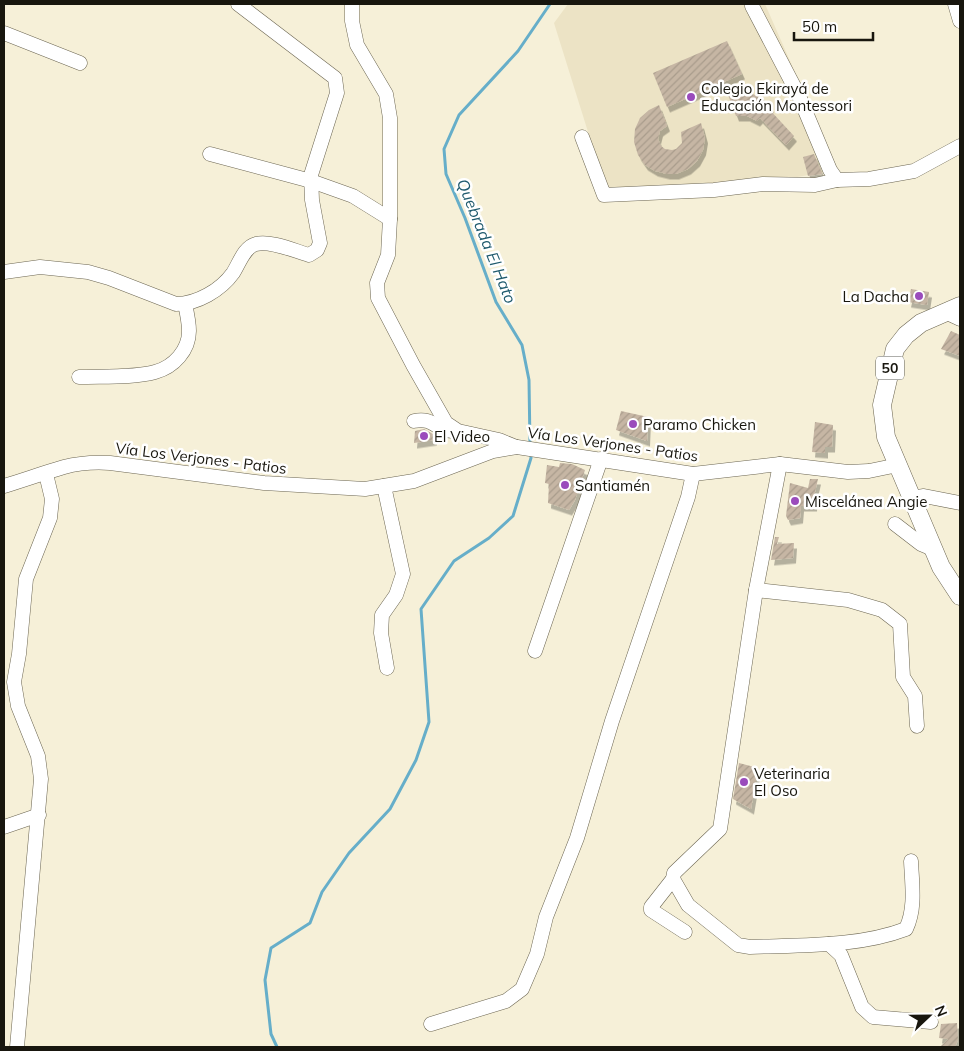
<svg xmlns="http://www.w3.org/2000/svg" width="964" height="1051" viewBox="0 0 964 1051" font-family="Mulish,sans-serif">
  <style>
    .built { fill: #ece3c5 }
    .lines { fill: none; stroke-linecap: round; stroke-linejoin: round }
    .stream { stroke: #66aec9; stroke-width: 3 }
    .building { fill: url(#building-hatch); filter: url(#shadow) }
    .minor-casing { stroke: #6c6652; stroke-width: 15 }
    .major-casing { stroke: #6c6652; stroke-width: 19 }
    .minor { stroke: #fff; stroke-width: 14 }
    .major { stroke: #fff; stroke-width: 18 }
    .poi-dot { fill: #9a4bbc; stroke: #fff; stroke-width: 2 }
    .labels { text-anchor: middle; dominant-baseline: central; stroke-width: 5; stroke-linejoin: round; paint-order: stroke }
    .shield { fill: #fff; stroke: #5d5c56; stroke-width: 1 }
    .shield-label { font-size: 14px; font-weight: bold; fill: #18160e }
    .poi-label { font-size: 15px; fill: #18160e; stroke: #fff; text-anchor: start }
    .street-label { font-size: 15px; fill: #18160e; stroke: #fff }
    .water-label { font-size: 16px; font-style: italic; fill: #205b6e; stroke: #fff }
  </style>
  <defs>
    <pattern id="building-hatch" width="6" height="6" patternUnits="userSpaceOnUse" patternTransform="scale(1.25)"><rect width="6" height="6" fill="#c6b6a4"/><path d="M-1 1l2-2M0 6l6-6M5 7l2-2" fill="none" stroke="#a99c8c"/></pattern>
    <filter id="shadow"><feDropShadow dx="3" dy="5.5" stdDeviation="0" flood-color="#0004"/></filter>
  </defs>
  <rect width="100%" height="100%" fill="#f6f0d8"/>
  <path class="built" d="M568 4H765L838 170 797 177 759 179 608 196 554 23Z"/>
  <g class="lines">
    <g class="stream">
      <path d="M530 445 529 380 522 345 496 302 465 218 446 174 444 149 459 115 518 51 550 4"/>
      <path d="M277 1047 271 1034 265 980 271 948 310 923 322 892 349 853 390 809 416 760 429 722 421 609 454 561 489 538 513 516 531 458V454"/>
    </g>
  </g>
  <g class="building">
    <path d="M727 41 742 74 667 107 653 73Z"/>
    <path d="M727 92 750 93 762 98 771 107 769 109 794 136 786 145 760 118 757 121 747 116H736Z"/>
    <path d="M659 105 667 126 660 131 658 139 661 146 665 149 672 150 676 149 682 143 681 132 701 123 705 138 703 150 697 161 688 169 676 174H667L655 171 645 165 638 155 634 142 635 129 640 118 649 110Z"/>
    <path d="M814 154 822 174 808 176 803 157Z"/>
    <path d="M911 289 929 292 927 305 908 302Z"/>
    <path d="M951 331 960 335V356L941 349Z"/>
    <path d="M621 411 648 417 647 441 616 430Z"/>
    <path d="M815 422 833 425 832 447H825V453L812 452Z"/>
    <path d="M424 429 433 434 434 440 414 443 415 431Z"/>
    <path d="M560 463 572 464 585 470 575 500 569 510 548 503 549 484 545 483 547 465 559 467Z"/>
    <path d="M810 479H818L815 492 814 506H801L800 518 788 520 786 516 790 483 808 488Z"/>
    <path d="M775 537H779L777 544 794 543 793 558 771 560Z"/>
    <path d="M739 763 758 768 751 809 733 799Z"/>
    <path d="M957 1023 958 1040 955 1047H940L948 1039 939 1038 941 1024Z"/>
  </g>
  <g class="lines">
    <defs>
      <g id="minor">
        <path d="M352 4V21L357 45 386 94 390 118V219L388 255 377 283 378 298 413 365 446 423 458 431 499 440 516 447"/>
        <path d="M955 4 960 21"/>
        <path d="M752 6 799 96 830 170 837 180"/>
        <path d="M4 33 80 63"/>
        <path d="M582 137 604 195 714 190 763 184 815 185 837 180 869 179 914 171 960 146"/>
        <path d="M210 154 311 181 353 196 390 219"/>
        <path d="M4 272 40 267 88 272 109 278 176 304C197 304 221 290 233 273 239 264 244 247 256 244 270 240 295 251 309 255L317 250 320 243 312 200 311 175 337 93 335 78 238 4"/>
        <path d="M945 312 960 319"/>
        <path d="M79 377C101 376 134 378 155 372 174 367 189 350 189 331 189 322 187 313 185 304"/>
        <path d="M414 421C434 417 435 430 452 431"/>
        <path d="M780 464 756 590 720 829 674 873 673 879 688 905 738 945 750 947C801 945 859 947 906 929 916 908 912 884 911 861"/>
        <path d="M4 486C24 480 43 473 64 467 79 463 95 462 110 463L264 483 365 489 414 481 493 451 517 447 693 474 780 464 848 472 869 471 898 465"/>
        <path d="M384 486 403 574 396 595 382 615 381 633 387 668"/>
        <path d="M912 498 924 496 960 503"/>
        <path d="M895 524 921 544 933 549"/>
        <path d="M756 590 848 600 882 610 900 624 903 677 915 696 917 726"/>
        <path d="M535 651 601 459"/>
        <path d="M4 827 39 815"/>
        <path d="M673 879 651 907V910L685 932"/>
        <path d="M829 944 841 955 862 1007 873 1017 931 1022"/>
        <path d="M431 1024 506 1001 522 989 537 954 546 917 577 838 612 721 688 497 693 474"/>
        <path d="M17 1047 41 779 38 756 18 706 14 682 19 654 26 579 50 518 52 499 46 474"/>
      </g>
      <path id="major" d="M960 306 921 323 906 335 895 349 882 405 886 437 941 567 960 596"/>
    </defs>
    <use href="#minor" class="minor-casing"/>
    <use href="#major" class="major-casing"/>
    <use href="#minor" class="minor"/>
    <use href="#major" class="major"/>
  </g>
  <g class="poi-dot">
    <circle cx="691" cy="97" r="5"/>
    <circle cx="919" cy="296" r="5"/>
    <circle cx="633" cy="424" r="5"/>
    <circle cx="424" cy="436" r="5"/>
    <circle cx="565" cy="485" r="5"/>
    <circle cx="795" cy="501" r="5"/>
    <circle cx="744" cy="782" r="5"/>
  </g>
  <g class="labels">
    <rect class="shield" x="876" y="356.5" width="28" height="23" rx="4"/>
    <g class="shield-label">
      <text x="890" y="368">50</text>
    </g>
    <g class="poi-label">
      <text x="701" y="88">Colegio Ekirayá de<tspan x="701" dy="17">Educación Montessori</tspan></text>
      <text x="909" y="296" text-anchor="end">La Dacha</text>
      <text x="643" y="424">Paramo Chicken</text>
      <text x="434" y="436">El Video</text>
      <text x="575" y="485">Santiamén</text>
      <text x="805" y="501">Miscelánea Angie</text>
      <text x="754" y="773">Veterinaria<tspan x="754" dy="17">El Oso</tspan></text>
    </g>
    <g class="street-label">
      <text transform="translate(613 444) rotate(8)">Vía Los Verjones - Patios</text>
      <text transform="translate(201 458) rotate(7)">Vía Los Verjones - Patios</text>
    </g>
    <g class="water-label">
      <text transform="translate(487 241) rotate(68)">Quebrada El Hato</text>
    </g>
  </g>
  <rect width="964" height="1051" fill="none" stroke="#18160e" stroke-width="10"/>
  <g transform="translate(929 1016) rotate(68)" stroke="#ffffff" stroke-width="4" paint-order="stroke">
  <path d="M0-4L9 19L0 12L-9 19Z" fill="#18160e"/>
  <text y="-8" font-size="14" font-weight="bold" text-anchor="middle" fill="#18160e">N</text>
  </g>
  <path d="M794 32v8h79v-8" fill="none" stroke="#18160e" stroke-width="2.5"/>
  <text x="802" y="32" font-size="15" fill="#18160e" stroke="#ffffff" stroke-width="4" paint-order="stroke">50 m</text>
</svg>
